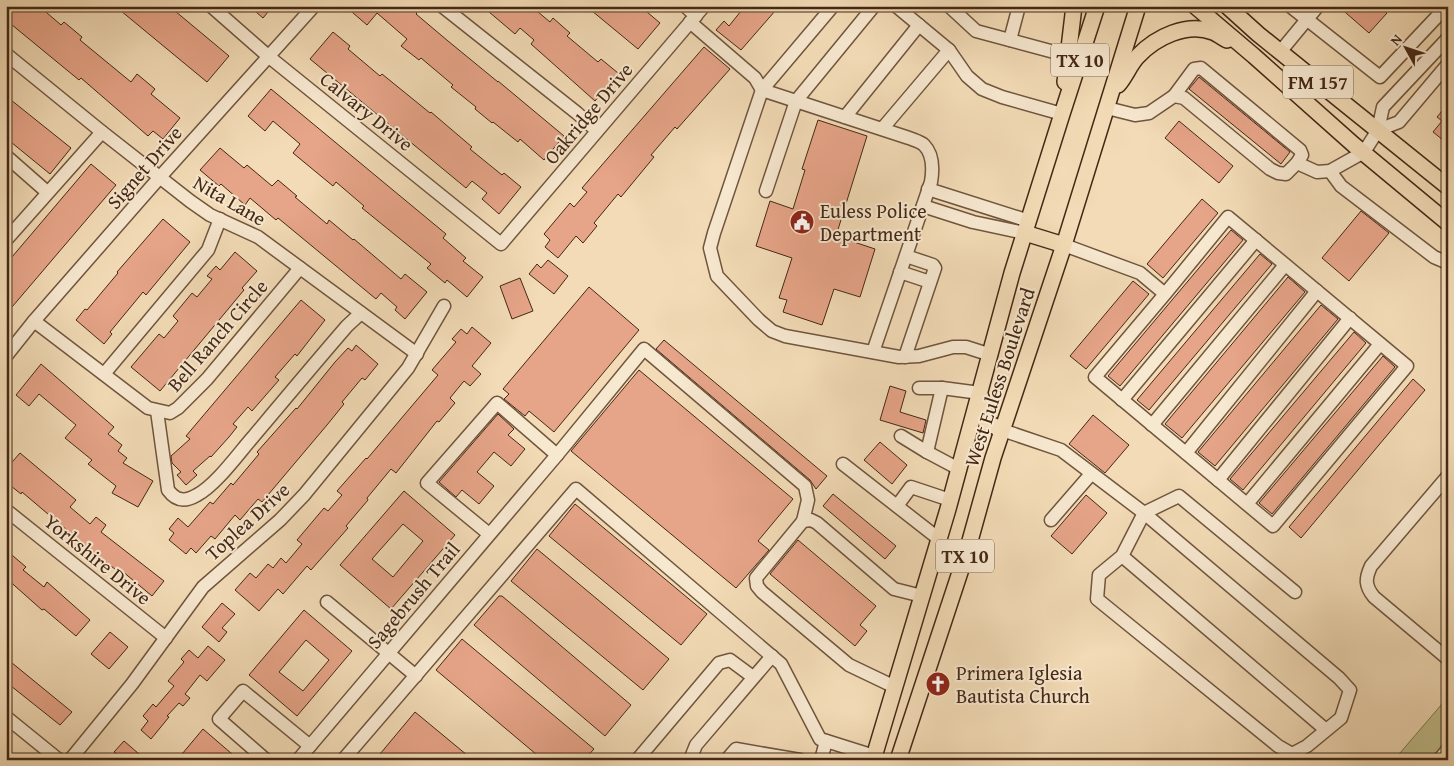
<svg xmlns="http://www.w3.org/2000/svg" width="1454" height="766" viewBox="0 0 1454 766" font-family="'Gentium Book Plus',serif">
  <style>
    .green { fill: #bfbf8b; stroke: #827450 }
    .building { fill: #e6a488; stroke: #442815; fill-rule: evenodd }
    .lines { fill: none; stroke-linecap: round; stroke-linejoin: round }
    .minor-casing { stroke: #70553d; stroke-width: 15 }
    .major-casing { stroke: #442815; stroke-width: 18 }
    .minor { stroke: #f7e8d0; stroke-width: 12 }
    .major { stroke: #f2dbb6; stroke-width: 15 }
    .labels { text-anchor: middle; dominant-baseline: central; stroke-width: 4; stroke-linejoin: round; paint-order: stroke }
    .shield { fill: #f7e8d0; stroke: #7a624d; stroke-width: 1 }
    .shield-label { font-size: 19px; font-weight: bold; fill: #442815 }
    .street-label { font-size: 20px; fill: #442815; stroke: #f7e8d0 }
    .poi-label { font-size: 20px; fill: #442815; stroke: #f7e8d0; text-anchor: start }
  </style>
  <rect width="100%" height="100%" fill="#f2dbb6"/>
  <filter id="stains"><feTurbulence type="fractalNoise" baseFrequency=".004" numOctaves="4"/><feColorMatrix values="0 0 0 0 .2 0 0 0 0 .09 0 0 0 0 .02 0 0 0 .5 -.17"/></filter>
  <radialGradient id="worn" r=".72"><stop offset=".6" stop-color="#630" stop-opacity="0"/><stop offset="1" stop-color="#630" stop-opacity=".3"/></radialGradient>
  <path class="green" d="M1448 697V760H1394Z"/>
  <g class="building">
    <path d="M6 6H39L61 25 64 22 82 37 80 40 131 82 137 74 155 89 151 94 180 118 163 139 153 131 148 136 81 78 79 80 6 20Z"/>
    <path d="M115 6H169L229 56 207 82Z"/>
    <path d="M249 6H273L263 18Z"/>
    <path d="M345 6H399L405 11 409 6 417 13 416 14 448 41 498 82V81L564 136 544 160 520 139 518 142 493 122 492 123 475 109 476 107 451 87 453 85 421 58 419 60 401 46 407 39 377 13 367 25Z"/>
    <path d="M482 6H531L550 22 553 18 570 33 567 36 598 62 601 59 618 73 595 101 531 44 534 40 520 28 515 34Z"/>
    <path d="M586 6H640L660 23 638 49Z"/>
    <path d="M745 6H770L775 11 741 50 716 30 724 21 729 26Z"/>
    <path d="M1338 6H1379L1387 13 1369 33Z"/>
    <path d="M333 32 350 46 348 49 380 76 382 74 430 113 431 112 472 147 470 149 502 175 504 173 521 187 499 214 482 199 487 193 472 181 466 188 310 59Z"/>
    <path d="M704 47 730 69 677 129 675 127 651 155 654 157 621 197 618 194 594 223 597 226 583 243 576 236 558 258 545 247 550 240 544 234 570 203 574 207 587 192 582 188Z"/>
    <path d="M1199 77 1290 152 1281 164 1189 89Z"/>
    <path d="M271 89 446 234 443 238 466 258 463 261 483 277 467 297 447 280 445 283 427 268 431 264 362 208 364 206 336 182 333 186 293 153 300 144 273 121 265 131 248 116Z"/>
    <path d="M11 100 71 148 50 174 6 138V106Z"/>
    <path d="M1448 104V144L1433 132 1442 121 1437 117Z"/>
    <path d="M818 120 867 136 836 236 875 249 860 297 834 289 822 325 783 312 787 300 779 298 792 258 756 246 770 201 793 209 805 170 802 169Z"/>
    <path d="M1179 121 1233 166 1219 183 1165 138Z"/>
    <path d="M220 148 244 168 247 165 272 186 278 180 297 196 295 197 327 224 329 220 353 240 354 239 401 279 405 274 427 292 405 319 395 310 397 307 381 293 376 299 278 218 276 220 250 198 245 205 221 184 219 186 200 170Z"/>
    <path d="M91 164 116 185 12 307 6 303V264Z"/>
    <path d="M1202 199 1218 213 1163 278 1147 264Z"/>
    <path d="M1361 211 1389 233 1349 281 1322 258Z"/>
    <path d="M163 219 190 242 146 295 143 292 110 332 112 334 104 344 76 320 85 309 87 310 118 273 117 272Z"/>
    <path d="M1231 230 1243 240 1120 386 1108 376Z"/>
    <path d="M235 252 257 271 242 288 244 290 160 391 131 367 159 334 164 338 178 321 173 316 192 293 197 297 212 279 207 276 216 266 220 270Z"/>
    <path d="M1260 254 1272 264 1149 410 1137 400Z"/>
    <path d="M548 260 568 276 554 294 529 274 537 264 541 268Z"/>
    <path d="M1288 277 1305 292 1182 438 1165 424Z"/>
    <path d="M520 278 533 311 512 319 500 286Z"/>
    <path d="M1133 281 1149 294 1086 369 1070 356Z"/>
    <path d="M589 287 639 330 554 432 529 411 525 416 504 399 509 394 503 389Z"/>
    <path d="M301 300 325 320 297 356 295 354 275 377 279 380 252 411 248 407 233 424 237 427 229 437 211 457 210 456 193 471 197 475 186 485 177 475 181 472 172 463 171 456 190 439 186 436Z"/>
    <path d="M1321 305 1338 319 1215 466 1198 452Z"/>
    <path d="M472 327 491 343 472 366 481 374 470 386 464 381 450 398 455 403 439 422 437 421 396 473 391 469 367 498 368 500 346 526 348 528 311 570 307 566 283 594 278 589 259 611 235 590 250 573 256 578 268 564 273 568 281 558 286 563 302 544 297 540 324 508 328 511 342 495 337 491 366 458 367 459 438 375 432 370 456 342 452 339 461 329 467 334Z"/>
    <path d="M1354 332 1366 343 1243 490 1230 479Z"/>
    <path d="M664 340 827 476 816 489 810 480 656 349Z"/>
    <path d="M356 345 378 364 365 380 362 378 342 402 344 404 327 425 262 502 258 499 240 520 235 515 215 539 211 536 196 553 191 548 186 554 169 540 174 533 169 529 178 518 188 527 210 502 213 504 231 483 233 485 259 454 257 452 296 408 297 409 335 362 348 348 352 351Z"/>
    <path d="M1383 356 1395 367 1272 514 1259 503Z"/>
    <path d="M41 364 114 427 108 434 122 445 118 451 127 458 123 463 153 481 138 507 112 493 116 486 88 464 92 460 65 438 76 425 39 394 29 406 16 395Z"/>
    <path d="M639 370 793 499 758 541 769 550 736 588 571 451Z"/>
    <path d="M1413 379 1425 390 1301 538 1289 527Z"/>
    <path d="M890 386 906 391 900 412 926 420 923 433 880 420Z"/>
    <path d="M498 414 514 429 508 435 525 449 511 466 494 452 477 472 494 486 479 504 462 490 456 497 439 482Z"/>
    <path d="M1093 415 1129 445 1105 473 1069 444Z"/>
    <path d="M880 442 907 465 892 484 864 460Z"/>
    <path d="M20 453 76 500 70 507 90 524 96 517 106 525 101 532 164 581 152 596 122 571 120 573 88 548 22 492 21 494 6 482V469Z"/>
    <path d="M404 491 455 535 391 609 340 565ZM403 524 423 541 393 577 372 559Z"/>
    <path d="M833 494 896 546 885 559 823 506Z"/>
    <path d="M1086 495 1107 513 1072 554 1051 536Z"/>
    <path d="M575 504 707 614 681 645 549 536Z"/>
    <path d="M798 540 876 606 860 625 867 631 855 646 770 574Z"/>
    <path d="M537 549 669 659 643 690 511 581Z"/>
    <path d="M6 550 26 567 23 570 44 587 47 582 90 620 76 636 44 609 42 610 6 578Z"/>
    <path d="M499 596H502L631 705 605 736 474 625Z"/>
    <path d="M222 603 235 614 222 628 227 632 219 642 202 627Z"/>
    <path d="M304 610 352 651 297 716 249 675ZM306 640 329 660 303 691 279 672Z"/>
    <path d="M110 632 128 647 109 669 91 654Z"/>
    <path d="M462 639 594 749 584 760H543L436 670Z"/>
    <path d="M208 646 225 660 207 681 200 675 185 694 190 698 183 706 179 703 167 716 169 717 151 739 141 730 148 721 143 716 153 704 156 707 174 686 168 681 184 662 181 659 189 650 198 658Z"/>
    <path d="M6 658 72 712 60 725 6 682Z"/>
    <path d="M415 712 473 760H375Z"/>
    <path d="M203 729 239 760H177Z"/>
    <path d="M124 741 146 760H123L114 752Z"/>
  </g>
  <g class="lines">
    <defs>
      <g id="minor">
        <path d="M211 6 268 56 501 244 704 6"/>
        <path d="M442 6 577 113 597 131"/>
        <path d="M685 6 696 16"/>
        <path d="M833 6 762 90 714 233 710 248 717 276 759 320 772 331 785 336 899 357 919 356 953 347H966L991 355"/>
        <path d="M896 6 949 50 967 76 982 89 1002 97 1062 114"/>
        <path d="M949 6 976 31 1069 56"/>
        <path d="M1290 6 1380 77 1447 6"/>
        <path d="M690 22 755 78 762 90 909 138C914 140 921 142 924 145 934 155 933 170 931 182L873 352"/>
        <path d="M1010 40 1019 6"/>
        <path d="M1280 52 1318 6"/>
        <path d="M6 54 102 132 190 201 210 215 258 237 417 354"/>
        <path d="M1174 96 1194 69 1201 68 1300 150 1302 155 1297 163"/>
        <path d="M1107 108 1135 115 1149 113 1174 96 1184 98 1270 169 1278 173 1286 174 1297 163 1317 172 1330 171 1364 152 1378 130 1383 107 1448 38"/>
        <path d="M845 117 919 25"/>
        <path d="M882 129 949 50"/>
        <path d="M1378 130 1399 122 1448 64"/>
        <path d="M6 156 47 192"/>
        <path d="M1330 171 1341 186 1434 257 1448 263"/>
        <path d="M928 189 1029 221"/>
        <path d="M766 191 796 101 874 6"/>
        <path d="M923 206 973 222 1025 233"/>
        <path d="M6 240 102 132"/>
        <path d="M1064 245 1140 273 1165 294 1228 217 1407 366 1273 526 1095 377 1165 294"/>
        <path d="M900 272 930 282"/>
        <path d="M34 321 148 408 170 413 178 408 207 379 300 268"/>
        <path d="M6 356 34 321 160 177 314 6"/>
        <path d="M905 357 935 268 933 265 906 256"/>
        <path d="M104 374 208 250 220 219"/>
        <path d="M919 388H942L980 393"/>
        <path d="M1122 400 1256 240"/>
        <path d="M157 411 168 490C176 501 185 502 197 495 216 485 238 454 253 437 284 400 315 363 347 326L361 313"/>
        <path d="M1152 425 1285 265"/>
        <path d="M1002 430 1061 450 1144 513 1179 496 1295 592"/>
        <path d="M901 436 927 452 942 388"/>
        <path d="M927 452 959 469"/>
        <path d="M1186 453 1317 291"/>
        <path d="M843 464 939 539"/>
        <path d="M1448 476 1371 566C1365 579 1365 586 1374 597L1448 659"/>
        <path d="M1218 480 1350 318"/>
        <path d="M1247 504 1380 344"/>
        <path d="M897 506 911 487 950 500"/>
        <path d="M6 510 166 638"/>
        <path d="M1051 520 1091 474"/>
        <path d="M489 534 427 483 497 403 557 455"/>
        <path d="M1122 556 1099 575 1097 599 1278 746 1292 754 1307 746 1341 718 1350 690 1339 678 1144 513 1122 556 1326 730"/>
        <path d="M327 602 416 676"/>
        <path d="M895 687 849 665 762 592 757 586 756 578 803 521 811 520 817 523 894 589 922 596"/>
        <path d="M6 717 59 760"/>
        <path d="M70 760 132 684 203 587 280 520 304 495 408 368 444 306"/>
        <path d="M266 760 219 719 243 691 310 746"/>
        <path d="M298 760 557 455 644 349 805 486 808 500 803 521"/>
        <path d="M343 760 576 489 781 664 820 739 874 756"/>
        <path d="M637 760 719 663 730 660 753 677"/>
        <path d="M690 760 696 745 772 656"/>
        <path d="M728 760 729 757 736 749 800 760"/>
        <path d="M821 760 826 741"/>
        <path d="M1439 760 1448 749"/>
      </g>
      <g id="major">
        <path d="M1195 6 1254 56 1354 145 1448 223"/>
        <path d="M1227 6 1258 34 1448 187"/>
        <path d="M1065 82 1074 6"/>
        <path d="M1118 85C1126 76 1130 64 1138 56 1156 37 1187 22 1213 32 1218 34 1223 38 1227 40"/>
        <path d="M1025 233 1064 245"/>
        <path d="M981 397 986 422 1002 430"/>
        <path d="M873 760 948 509 1012 273 1062 114 1097 6"/>
        <path d="M898 760 968 548 993 458 1064 245 1138 6"/>
      </g>
    </defs>
    <use href="#minor" class="minor-casing"/>
    <use href="#major" class="major-casing"/>
    <use href="#minor" class="minor"/>
    <use href="#major" class="major"/>
  </g>
  <defs>
    <symbol id="civic-disc" viewBox="-11 -11 22 22"><circle r="9.5" fill="#8f2418" stroke="#f7e8d0"/><path d="M-.6-6.5H3V-4.5H.6V-3L4-1V1h2V6H-6V1h2V-1L-.6-3ZM-1.2 2.5V6h2.4V2.5Z" fill="#fff"/></symbol>
    <symbol id="church-disc" viewBox="-11 -11 22 22"><circle r="9.5" fill="#8f2418" stroke="#f7e8d0"/><path d="M-1.2-6h2.4v3.5h3.3v2.4h-3.3V6h-2.4V-.1h-3.3v-2.4h3.3Z" fill="#fff"/></symbol>
  </defs>
  <g fill-rule="evenodd">
    <use href="#civic-disc" x="788" y="208" width="28" height="28"/>
    <use href="#church-disc" x="924" y="670" width="28" height="28"/>
  </g>
  <g class="labels">
    <g class="shield">
      <rect x="1051" y="43.5" width="58" height="33" rx="4"/>
      <rect x="1283" y="65.5" width="70" height="33" rx="4"/>
      <rect x="936" y="539.5" width="58" height="33" rx="4"/>
    </g>
    <g class="shield-label">
      <text x="1080" y="60">TX 10</text>
      <text x="1318" y="82">FM 157</text>
      <text x="965" y="556">TX 10</text>
    </g>
    <g class="street-label">
      <text transform="translate(367 111) rotate(39)">Calvary Drive</text>
      <text transform="translate(588 113) rotate(-50)">Oakridge Drive</text>
      <text transform="translate(144 167) rotate(-49)">Signet Drive</text>
      <text transform="translate(230 200) rotate(30)">Nita Lane</text>
      <text transform="translate(217 335) rotate(-49)">Bell Ranch Circle</text>
      <text transform="translate(999 377) rotate(-72)">West Euless Boulevard</text>
      <text transform="translate(247 521) rotate(-42)">Toplea Drive</text>
      <text transform="translate(98 559) rotate(39)">Yorkshire Drive</text>
      <text transform="translate(413 595) rotate(-50)">Sagebrush Trail</text>
    </g>
    <g class="poi-label">
      <text x="820" y="210">Euless Police<tspan x="820" dy="23">Department</tspan></text>
      <text x="956" y="672">Primera Iglesia<tspan x="956" dy="23">Bautista Church</tspan></text>
    </g>
  </g>
  <rect width="1454" height="766" fill="none" stroke="#f2dbb6" stroke-width="25"/>
  <rect x="8" y="8" width="1439" height="751" fill="none" stroke="#442815" stroke-width="2.5"/>
  <rect x="12" y="12" width="1429" height="741" fill="none" stroke="#442815"/>
  <g transform="translate(1406 48) rotate(310)" stroke="#f7e8d0" stroke-width="4" paint-order="stroke">
  <path d="M0-4L9 19L0 12L-9 19Z" fill="#442815"/>
  <text y="-8" font-size="14" font-weight="bold" text-anchor="middle" fill="#442815">N</text>
  </g>
  <rect width="100%" height="100%" filter="url(#stains)"/>
  <rect width="100%" height="100%" fill="url(#worn)"/>
</svg>
